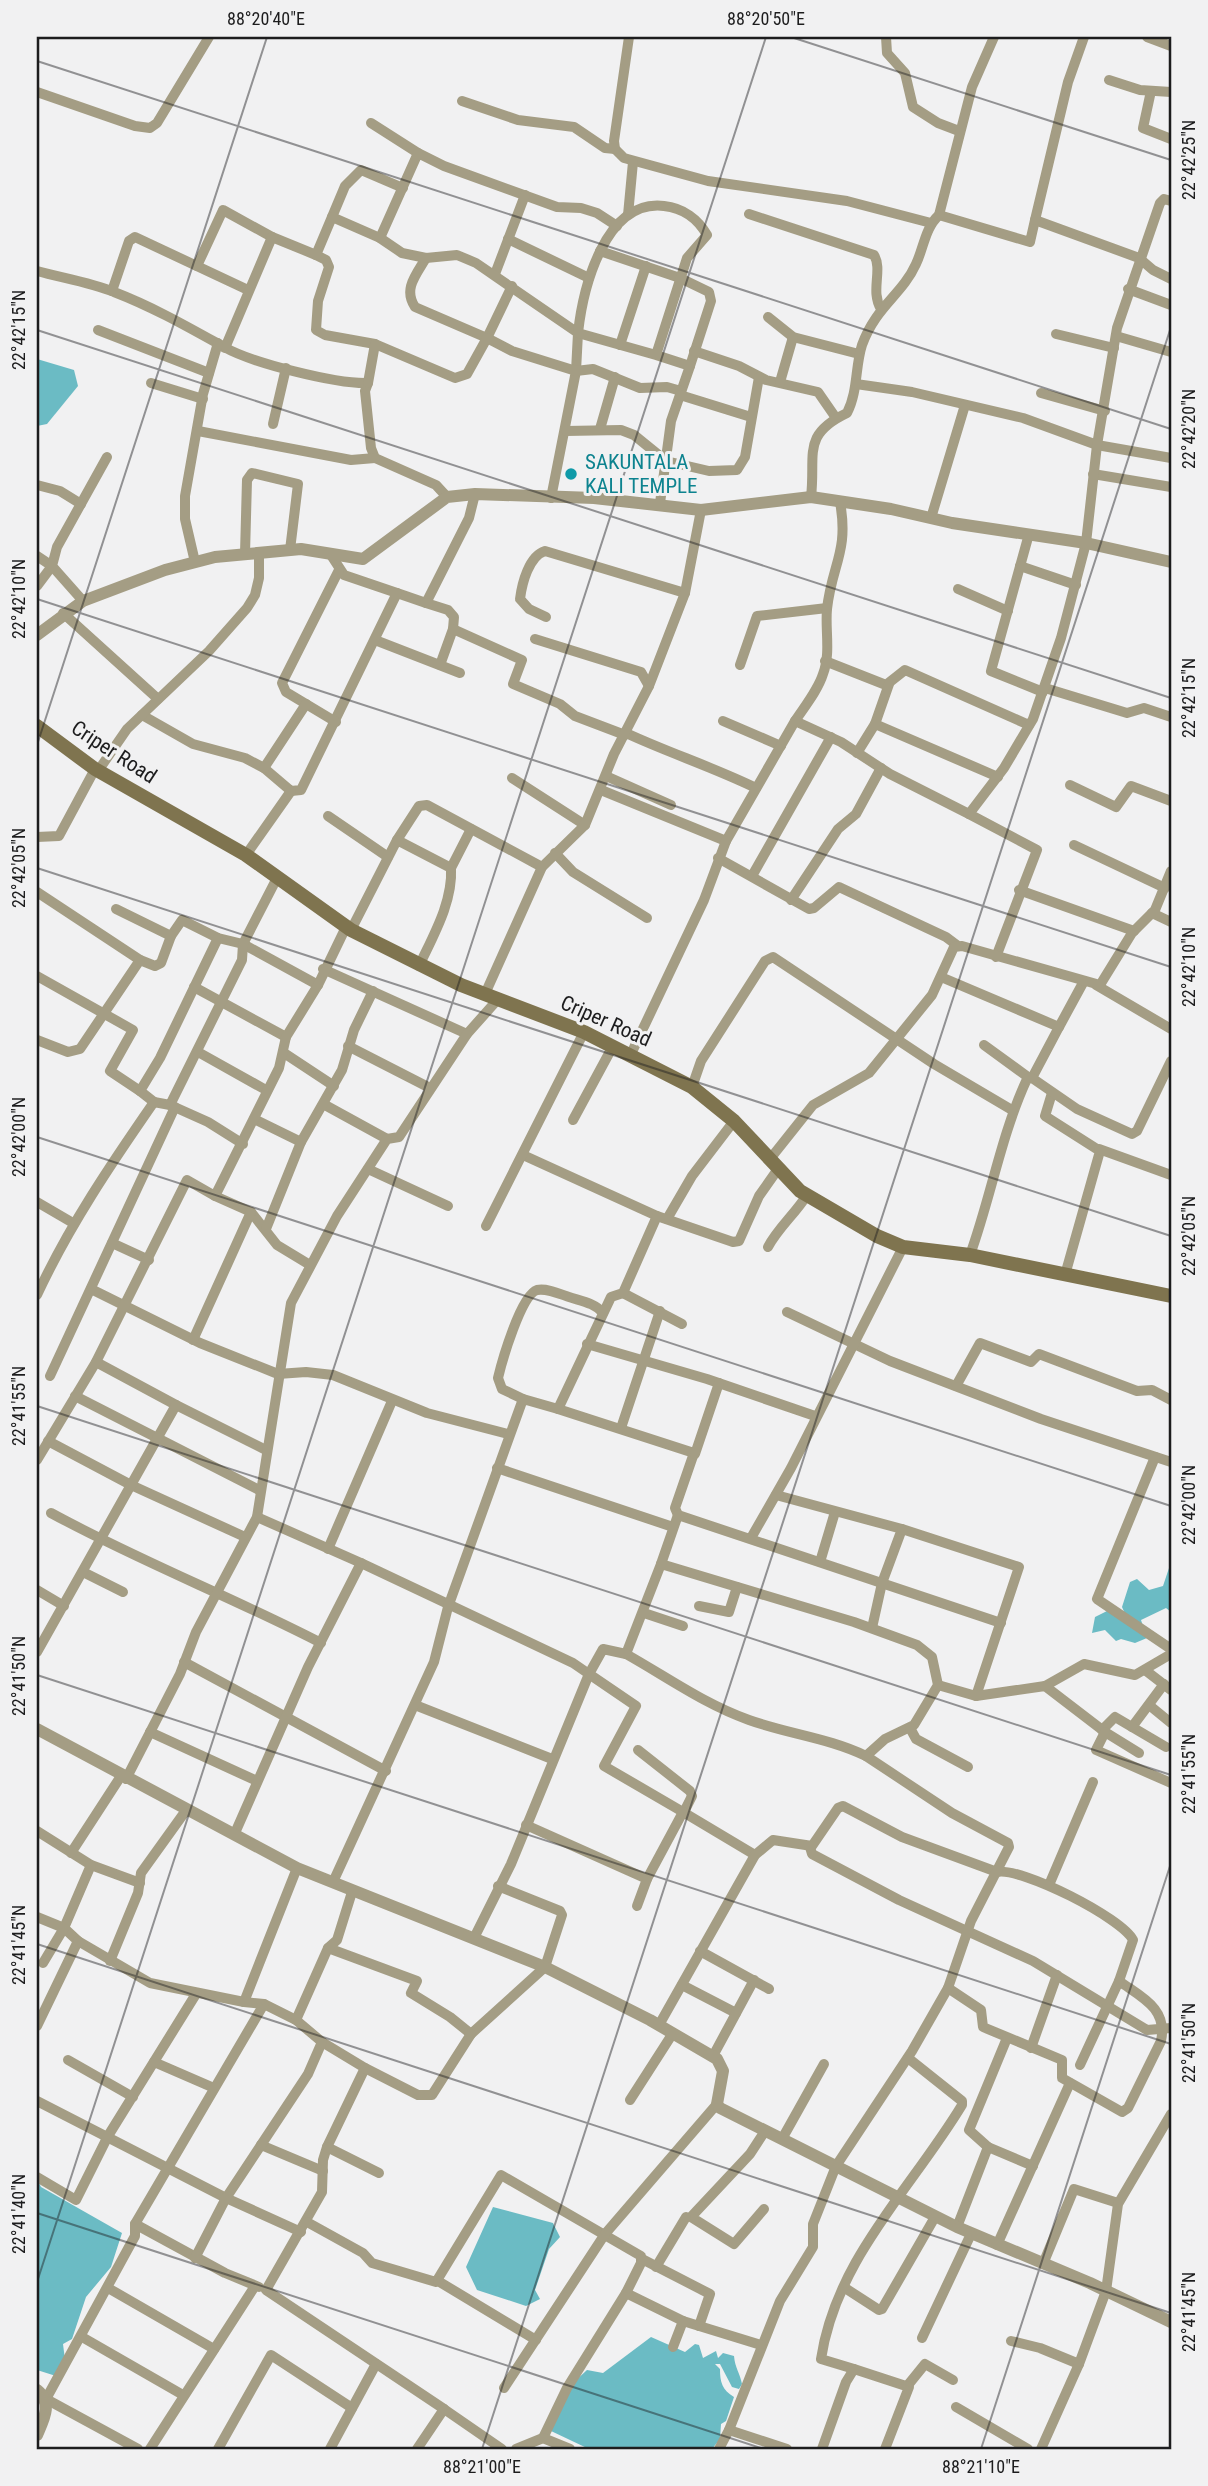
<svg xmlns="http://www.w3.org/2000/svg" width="1208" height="2486" viewBox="0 0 1208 2486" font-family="'Roboto Condensed',sans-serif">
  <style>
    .water { fill: #6bbbc4 }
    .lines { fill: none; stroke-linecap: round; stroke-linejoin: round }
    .minor { stroke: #a49d84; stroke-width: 10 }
    .tertiary { stroke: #a49d84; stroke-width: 12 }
    .secondary { stroke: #7f744f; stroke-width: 14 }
    .ticks { fill: none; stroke: #1d1d1e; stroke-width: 2; stroke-opacity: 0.45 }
    .culture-dot { fill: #0f9aa8; stroke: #f1f1f2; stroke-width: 2.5 }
    .labels { text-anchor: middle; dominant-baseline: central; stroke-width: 6; stroke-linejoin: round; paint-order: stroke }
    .culture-label { font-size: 21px; fill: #0d838f; stroke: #f1f1f2; text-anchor: start }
    .street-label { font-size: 21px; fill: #1d1d1e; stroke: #f1f1f2 }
    .neatline { fill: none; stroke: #1d1d1e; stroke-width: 2.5 }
    .ticks-label { font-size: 18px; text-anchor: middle; fill: #1d1d1e }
  </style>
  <rect width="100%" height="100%" fill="#f1f1f2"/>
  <g class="water">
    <path d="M37 359 74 370 78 386 47 424 37 426Z"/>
    <path d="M1171 1562V1612L1166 1608 1141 1620 1147 1638 1135 1643 1121 1639 1116 1641 1105 1630 1092 1633 1095 1617 1107 1611 1126 1616 1122 1607 1130 1582 1137 1579 1149 1590 1163 1586Z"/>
    <path d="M37 2179 41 2187 122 2233 111 2267 86 2297 72 2339 63 2344 65 2360 56 2376 37 2370Z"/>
    <path d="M493 2207 553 2223 560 2237 549 2249 535 2290 540 2299 526 2306 477 2290 466 2267Z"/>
    <path d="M651 2337 685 2352 695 2344 699 2345 703 2358 716 2351 718 2358 723 2353 734 2356C735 2368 740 2373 742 2384L739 2389 732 2387 720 2364H715L720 2369C720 2382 722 2390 734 2397L726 2421 721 2424 720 2439 712 2449H589L551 2431 573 2383 587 2370 603 2373Z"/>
  </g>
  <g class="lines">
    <g class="minor">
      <path d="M629 37 614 141 615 149 624 158 708 181 847 201 931 223"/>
      <path d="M886 37 887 53 905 73 913 107 938 123 959 131"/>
      <path d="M1147 37 1171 46"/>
      <path d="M1109 80 1140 90 1171 92"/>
      <path d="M1151 91 1143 128 1171 139"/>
      <path d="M37 92 135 126 150 128 157 123 209 37"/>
      <path d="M462 101 518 120 574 127 605 148 615 149"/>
      <path d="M371 123 418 153"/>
      <path d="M749 214 874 255C883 270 870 291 881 309"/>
      <path d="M628 215 633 162"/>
      <path d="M939 215 1030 242 1035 220 1139 258 1153 270 1171 279"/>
      <path d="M332 217 345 186 361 170 403 188"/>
      <path d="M1035 220 1068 82 1084 37"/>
      <path d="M380 238 418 153 444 166 557 207 581 208 597 213 617 226"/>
      <path d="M508 239 589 278"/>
      <path d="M600 251 680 278 709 292 711 301 690 366"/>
      <path d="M316 255 326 260 329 267 318 301 316 330 325 335 375 344"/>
      <path d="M426 258C416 275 403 289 415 307L487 338 512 286"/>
      <path d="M197 266 223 210 272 237"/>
      <path d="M37 271C62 278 90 282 114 292 153 307 188 327 224 347 252 363 336 384 368 383L365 391 371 448 375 458 436 485 447 497"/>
      <path d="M495 274 525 195"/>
      <path d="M1128 289 1171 305"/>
      <path d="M112 291 129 241 135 237 248 290"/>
      <path d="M768 317 793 337 859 354"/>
      <path d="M98 330 209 373"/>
      <path d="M1056 334 1114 348"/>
      <path d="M1116 336 1171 352"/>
      <path d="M620 345 646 266"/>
      <path d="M225 348 272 237 316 255 332 217 380 238 402 253 426 258 457 255 476 263 578 333 576 371 551 498"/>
      <path d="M694 351 739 366 766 380 818 392 836 418"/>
      <path d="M656 355 578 333C583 288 605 199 664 206 683 208 698 219 707 235L687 258 656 355 690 366 671 421 660 503"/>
      <path d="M780 382 793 337"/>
      <path d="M151 383 203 399"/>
      <path d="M368 383 375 344 455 378 467 374 487 338 512 351 576 371 593 369 640 388 667 387 681 391"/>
      <path d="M856 384 912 392 1023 418 1097 445 1171 458"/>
      <path d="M1041 393 1105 411"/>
      <path d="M680 395 751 417"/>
      <path d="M273 424 286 368"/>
      <path d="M600 429 615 377"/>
      <path d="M198 431 351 460 375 458"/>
      <path d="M566 431 621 430 634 435 666 461 709 471 737 470 745 457 759 377"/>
      <path d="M1093 474 1171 487"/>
      <path d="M37 485 60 491 81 504"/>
      <path d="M811 497C816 454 801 435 847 413 858 392 855 367 862 345 876 306 902 295 916 264 924 247 925 228 939 215L972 87 994 37"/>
      <path d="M931 518 965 405"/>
      <path d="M1029 534 991 671 1043 692"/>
      <path d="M245 554 247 480 252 473 298 484 290 550"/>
      <path d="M37 556 52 566 37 586"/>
      <path d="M195 562 185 519V496L203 394 218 343"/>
      <path d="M1020 566 1076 585"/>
      <path d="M958 589 1008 611"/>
      <path d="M397 593 426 603 469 518 475 494"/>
      <path d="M83 601 52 566 57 547 107 457"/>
      <path d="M426 603 448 610 454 617 453 629 440 665"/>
      <path d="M63 613 158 699"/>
      <path d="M546 617 529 609 520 599C522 583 529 556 545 551L685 593"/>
      <path d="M453 629 522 660 513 684 560 704 575 716 625 735"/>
      <path d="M535 639 641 672 649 686"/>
      <path d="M375 640 460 673"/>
      <path d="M825 661 886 685 905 670 1029 725"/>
      <path d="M740 665 757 616 827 608"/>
      <path d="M1045 688 1127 713 1144 708 1171 717"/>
      <path d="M142 715 193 744 245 758 264 768 291 791 301 790 397 593 344 575 331 555"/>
      <path d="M723 721 781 746"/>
      <path d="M795 721C805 706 818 690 823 674 831 653 825 630 827 609 832 564 849 552 840 502"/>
      <path d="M336 722 286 692 282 683 339 570"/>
      <path d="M875 724 998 777"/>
      <path d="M626 733C669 753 713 767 756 788"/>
      <path d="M857 753 875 724 889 684"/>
      <path d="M264 768 306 704"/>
      <path d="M98 771 127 729 209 651 247 608 255 595 259 578V552"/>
      <path d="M606 776 671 805"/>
      <path d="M512 778 585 825"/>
      <path d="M1070 785 1116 807 1131 786 1171 801"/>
      <path d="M601 790 726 841"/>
      <path d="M328 816 388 857"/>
      <path d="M37 837 59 836 95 769"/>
      <path d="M397 840 419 806 427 805 542 867"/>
      <path d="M1074 845 1165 888"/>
      <path d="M555 853 573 872 647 918"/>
      <path d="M246 855 291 791"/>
      <path d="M718 858 809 909 814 908 839 887 946 937 958 946"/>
      <path d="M451 868 471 829"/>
      <path d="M752 876 831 737"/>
      <path d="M1019 890 1134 931"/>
      <path d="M37 892 140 960 155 966 161 963 171 936 182 920 218 938 243 944 318 985"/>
      <path d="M791 900 838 829 856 814 881 768"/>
      <path d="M116 909 171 936"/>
      <path d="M1152 913 1171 922"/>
      <path d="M351 930 397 840 451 868C453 902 433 936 419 966"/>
      <path d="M996 957 1037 850 969 814 1004 768 1033 719 1061 638 1086 543 1097 445 1117 328 1160 203 1164 199 1171 201"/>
      <path d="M323 969 467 1034"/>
      <path d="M37 976 133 1030 110 1071 140 1091"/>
      <path d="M941 977 1059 1027 1084 981"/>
      <path d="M1096 985 1171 1029"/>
      <path d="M194 987 286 1037"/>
      <path d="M485 994 542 867 585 825 614 754 649 686 685 593 701 510"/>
      <path d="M37 1040 68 1052 80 1049 140 960"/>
      <path d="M984 1045 1028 1077"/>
      <path d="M348 1046 430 1088"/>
      <path d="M198 1052 266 1090"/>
      <path d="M284 1053 334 1086"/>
      <path d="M631 1054 704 900 726 841 795 721 841 742 890 774 969 814"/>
      <path d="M1032 1078 1059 1027"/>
      <path d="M692 1087 701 1061 765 961 773 957 934 1064 1012 1110"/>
      <path d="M1052 1093 1045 1116 1100 1151 1065 1275"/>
      <path d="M154 1102 140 1091 160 1058 218 938"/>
      <path d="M170 1105 208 1122 243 1144"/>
      <path d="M325 1105 387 1139"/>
      <path d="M254 1119 301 1142"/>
      <path d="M573 1120 613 1046"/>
      <path d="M1099 1149 1171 1175"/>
      <path d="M523 1155 657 1216"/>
      <path d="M770 1159 813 1105 869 1073 932 995 954 947 962 946 1100 985 1132 933 1155 910 1171 871"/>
      <path d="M368 1169 448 1206"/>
      <path d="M215 1196 251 1212 277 1245 310 1265"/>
      <path d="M37 1202 73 1223"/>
      <path d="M667 1219 692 1176 734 1121"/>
      <path d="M486 1226 584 1032"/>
      <path d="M266 1229 301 1142 342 1070 354 1030 373 991"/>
      <path d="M112 1243 149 1260"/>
      <path d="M768 1247C778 1228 795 1214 807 1195"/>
      <path d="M970 1255C991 1197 1001 1135 1027 1079L1032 1078 1077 1109 1132 1134 1137 1131 1171 1061"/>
      <path d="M91 1289 200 1343 278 1374 306 1372 333 1375 427 1413 508 1434"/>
      <path d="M623 1293 682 1324"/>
      <path d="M37 1295C69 1226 111 1164 154 1102L170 1105 242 960 243 944 277 878"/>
      <path d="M787 1312 890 1361 1041 1419 1171 1462"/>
      <path d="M193 1340 251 1212"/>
      <path d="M587 1344 707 1379 815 1416"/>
      <path d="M96 1362 176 1405"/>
      <path d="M50 1376 175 1107"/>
      <path d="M956 1386 980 1343 1031 1362 1039 1354 1137 1391 1152 1390 1171 1400"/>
      <path d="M75 1396 259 1490"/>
      <path d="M523 1399 502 1389 498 1378C502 1361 521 1295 537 1290 547 1288 560 1294 569 1297 581 1301 595 1303 603 1313"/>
      <path d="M558 1409 694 1453 675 1508 678 1515"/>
      <path d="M621 1428 660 1311"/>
      <path d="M48 1441 131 1485 245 1537"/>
      <path d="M695 1454 719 1383"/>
      <path d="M1155 1457 1097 1599 1171 1649"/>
      <path d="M37 1460 96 1362 187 1180 215 1196 279 1068 286 1037 318 985 346 927"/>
      <path d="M497 1468 673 1527"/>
      <path d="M776 1495 902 1529 882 1583 872 1628"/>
      <path d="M51 1513C139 1561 232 1597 321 1643"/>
      <path d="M902 1529 1019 1567 976 1696"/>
      <path d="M751 1538 791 1468 903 1247"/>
      <path d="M328 1549 392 1401"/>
      <path d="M820 1562 835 1512"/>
      <path d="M361 1563 573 1663 589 1674 511 1864 474 1938"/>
      <path d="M661 1564 854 1622 917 1645 932 1657 938 1685 914 1725 885 1739 866 1756C829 1738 788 1734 749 1720 704 1704 667 1677 626 1654Z"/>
      <path d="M661 1564 678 1515 1001 1623"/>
      <path d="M83 1572 123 1592"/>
      <path d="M37 1590 64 1606"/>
      <path d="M699 1606 729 1612 737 1587"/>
      <path d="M644 1613 683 1626"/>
      <path d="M37 1652 176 1405 266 1450"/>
      <path d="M626 1654 603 1649 589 1674 636 1706 604 1766 683 1812"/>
      <path d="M184 1662 386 1771"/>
      <path d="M1145 1670 1171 1690"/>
      <path d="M938 1685 976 1696 1045 1686 1105 1732 1139 1753"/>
      <path d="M1045 1686 1084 1664 1135 1675 1171 1654"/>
      <path d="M415 1705 552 1759"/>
      <path d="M1149 1705 1171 1723"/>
      <path d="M1132 1727 1164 1684"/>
      <path d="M910 1728 916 1739 968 1767"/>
      <path d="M1102 1730 1115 1717 1166 1747"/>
      <path d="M150 1732 257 1781"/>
      <path d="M1105 1732 1096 1750 1171 1783"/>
      <path d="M638 1750 690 1791 692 1796 684 1812"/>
      <path d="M126 1779 180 1674 196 1632 257 1517 291 1303 337 1216 387 1139 399 1137 467 1034 499 998"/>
      <path d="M526 1825 647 1879 637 1906"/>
      <path d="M37 1831 91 1865 140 1883"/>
      <path d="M235 1833 308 1667 361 1563 257 1517"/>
      <path d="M810 1847 812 1854 899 1900 1033 1961 1147 2030 1171 2028"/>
      <path d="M71 1853 121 1776"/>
      <path d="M647 1879 683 1812 755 1855"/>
      <path d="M333 1882 434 1662 448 1607 523 1399 558 1409 611 1297 623 1293 657 1216 733 1242 739 1241 759 1196 778 1169"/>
      <path d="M1049 1885 1093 1782"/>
      <path d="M37 1917 64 1928 78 1941 37 2026"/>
      <path d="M78 1941 150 1983 244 2002"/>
      <path d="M328 1948 417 1981 411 1993 450 2017 471 2034 545 1967 562 1915 560 1911 498 1886"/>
      <path d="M700 1951 769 1989"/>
      <path d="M110 1961 138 1893 141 1873 187 1809"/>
      <path d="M43 1963 64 1928 91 1865"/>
      <path d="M682 1985 736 2013"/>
      <path d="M264 2004 296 2020 322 2042 365 2068 327 2147 323 2160 322 2192 266 2290 444 2409"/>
      <path d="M296 2020 328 1948 337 1940 352 1892"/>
      <path d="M659 2025 755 1855 773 1840 812 1846 838 1808 843 1806 902 1837 997 1872C1022 1867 1122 1918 1133 1940L1119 1981C1141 1997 1168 2008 1161 2041L1128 2108 1122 2112 1062 2078V2060L983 2027 981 2010 948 1988"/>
      <path d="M1007 2038 969 2130 988 2147 1033 2166"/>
      <path d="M1031 2048 1057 1975"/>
      <path d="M713 2056 754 1980"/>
      <path d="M68 2060 133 2097"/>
      <path d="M154 2062 214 2088"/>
      <path d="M1080 2065 1119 1981"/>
      <path d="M365 2068 418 2095H432L471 2034"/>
      <path d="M630 2100 673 2033"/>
      <path d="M37 2101 226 2198 301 2232"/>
      <path d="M782 2139 824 2064"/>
      <path d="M261 2145 323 2171"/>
      <path d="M327 2147 379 2173"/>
      <path d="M37 2177 76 2200 108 2136 196 1994"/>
      <path d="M764 2209 734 2244 691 2217 750 2154 765 2131"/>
      <path d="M307 2222 363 2253 372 2263 436 2282 501 2175 641 2256V2263L626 2293"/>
      <path d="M135 2224 225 2273 259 2287"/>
      <path d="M957 2227 988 2147"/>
      <path d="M997 2245 1070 2083"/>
      <path d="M195 2258 226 2198 308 2074 322 2042"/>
      <path d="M642 2259 710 2294 699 2326"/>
      <path d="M1043 2264 1074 2189 1118 2203"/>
      <path d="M656 2267 686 2217"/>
      <path d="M438 2281 536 2340"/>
      <path d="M108 2288 214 2349"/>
      <path d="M845 2288 879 2310 882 2309 935 2217"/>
      <path d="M82 2337 183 2395"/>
      <path d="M922 2338 971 2234"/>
      <path d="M1011 2341 1040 2348 1079 2364"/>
      <path d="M673 2347 683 2321"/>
      <path d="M854 2369 821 2359C836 2259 912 2188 962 2105V2101L908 2058"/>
      <path d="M908 2385 925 2364 953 2380"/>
      <path d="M504 2388 605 2234 717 2104"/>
      <path d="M956 2407 1028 2449"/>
      <path d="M729 2430 780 2301 813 2247V2224L836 2166 912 2051 948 1988 971 1921 1009 1847 1008 1843 952 1813 866 1756"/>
      <path d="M543 2438 567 2388 626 2293 683 2321 761 2345"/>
      <path d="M138 2449 46 2399 135 2236V2224L264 2004 244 2002 297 1868"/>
      <path d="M150 2449 255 2286"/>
      <path d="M218 2449 271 2355 352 2408"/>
      <path d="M330 2449 376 2364"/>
      <path d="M417 2449 444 2409 502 2449"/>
      <path d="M516 2449 543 2438 570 2449"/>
      <path d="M719 2449 729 2430 787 2449"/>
      <path d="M822 2449 846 2382 854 2369 909 2387 885 2449"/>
      <path d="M1041 2449 1079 2364 1106 2291 1118 2204 1171 2114"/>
    </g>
    <g class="tertiary">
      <path d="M37 635 83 601 165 570 215 557 301 549 363 559 447 497 475 494 594 498 701 510 811 497 891 509 952 523 1086 543 1171 562"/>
      <path d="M37 1729 297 1868 545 1967 650 2020 717 2059 723 2071 717 2104 720 2108 957 2227 1090 2283 1171 2322"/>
      <path d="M37 2390C53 2403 44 2419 37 2435"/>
    </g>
    <path class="secondary" d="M37 726 95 769 246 855 351 930 461 985 584 1032 692 1087 734 1121 800 1191 877 1236 903 1247 970 1255 1171 1296"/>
  </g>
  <path class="ticks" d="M791 37 1171 160M37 61 1171 429M37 330 1171 698M37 599 1171 967M37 745 267 37M37 868 1171 1236M37 1137 1171 1506M37 1406 1171 1775M37 1675 1171 2044M37 1944 1171 2313M37 2213 764 2449M37 2282 766 37M482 2449 1171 327M981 2449 1171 1863"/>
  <circle class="culture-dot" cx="571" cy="474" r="7"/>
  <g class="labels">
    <g class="culture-label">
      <text x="585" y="462">SAKUNTALA<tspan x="585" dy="24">KALI TEMPLE</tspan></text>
    </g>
    <g class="street-label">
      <text transform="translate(114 752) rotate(33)">Criper Road</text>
      <text transform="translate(606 1021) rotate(24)">Criper Road</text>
    </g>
  </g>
  <rect width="1208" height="2486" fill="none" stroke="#f1f1f2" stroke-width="77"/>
  <rect x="38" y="38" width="1132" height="2410" class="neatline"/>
  <g class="ticks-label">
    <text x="266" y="25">88°20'40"E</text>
    <text x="766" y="25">88°20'50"E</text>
    <text transform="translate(1189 160) rotate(-90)" y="6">22°42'25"N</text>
    <text transform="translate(19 330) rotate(-90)" y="6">22°42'15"N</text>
    <text transform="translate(1189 429) rotate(-90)" y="6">22°42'20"N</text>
    <text transform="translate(19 599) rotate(-90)" y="6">22°42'10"N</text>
    <text transform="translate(1189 698) rotate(-90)" y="6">22°42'15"N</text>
    <text transform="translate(19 868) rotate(-90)" y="6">22°42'05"N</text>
    <text transform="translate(1189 967) rotate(-90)" y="6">22°42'10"N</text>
    <text transform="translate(19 1137) rotate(-90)" y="6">22°42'00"N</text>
    <text transform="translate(1189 1236) rotate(-90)" y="6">22°42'05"N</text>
    <text transform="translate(19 1406) rotate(-90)" y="6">22°41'55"N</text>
    <text transform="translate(1189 1505) rotate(-90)" y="6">22°42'00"N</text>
    <text transform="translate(19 1676) rotate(-90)" y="6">22°41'50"N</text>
    <text transform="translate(1189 1774) rotate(-90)" y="6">22°41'55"N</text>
    <text transform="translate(19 1945) rotate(-90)" y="6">22°41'45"N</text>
    <text transform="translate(1189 2043) rotate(-90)" y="6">22°41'50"N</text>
    <text transform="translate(19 2214) rotate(-90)" y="6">22°41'40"N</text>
    <text transform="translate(1189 2312) rotate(-90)" y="6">22°41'45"N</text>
    <text x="482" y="2473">88°21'00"E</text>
    <text x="981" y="2473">88°21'10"E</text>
  </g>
</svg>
